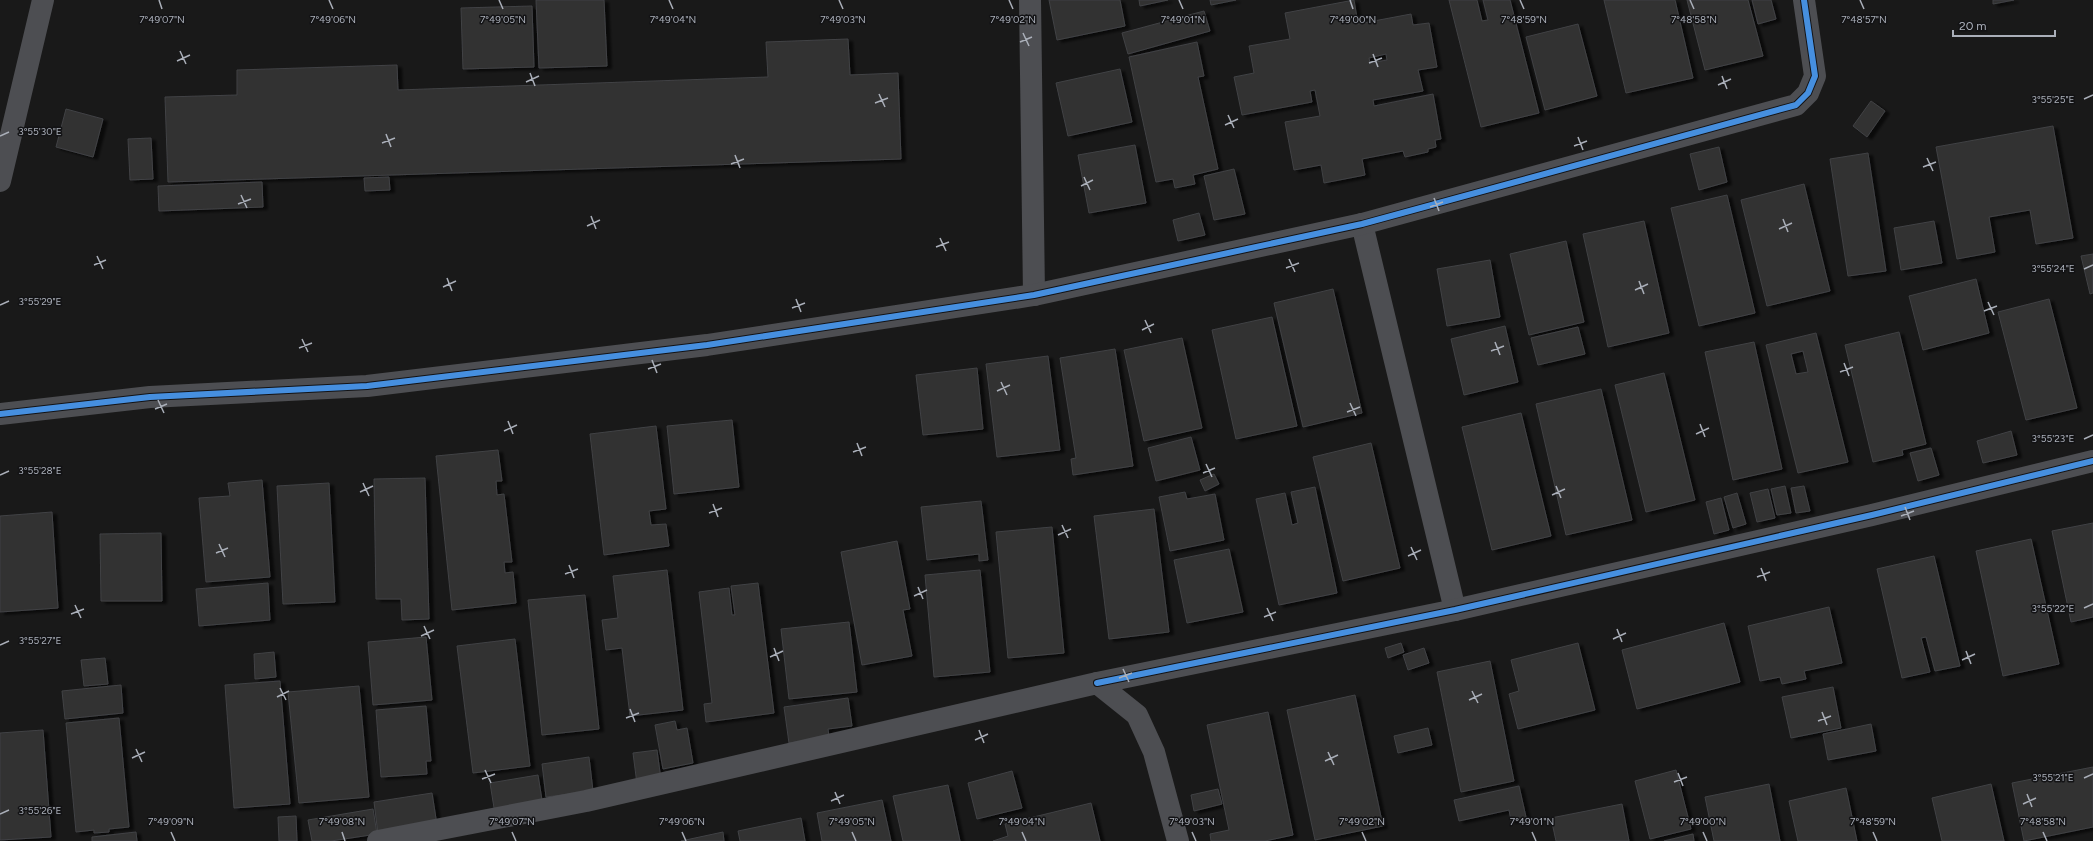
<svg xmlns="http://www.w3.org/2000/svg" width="2093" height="841" viewBox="0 0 2093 841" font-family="Figtree,sans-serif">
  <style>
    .building { fill: #313131; stroke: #414245; fill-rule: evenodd; filter: url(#shadow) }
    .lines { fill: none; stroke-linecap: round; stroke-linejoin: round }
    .minor { stroke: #4d4e52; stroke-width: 22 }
    .tertiary { stroke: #4d4e52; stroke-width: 22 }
    .cycleway-casing { stroke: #131315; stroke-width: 8 }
    .cycleway { stroke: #468fdf; stroke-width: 6 }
    .ticks { fill: none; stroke: #aaafb9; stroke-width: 1.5 }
    .ticks-label { font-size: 10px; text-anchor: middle; fill: #aaafb9; stroke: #131315; stroke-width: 3; stroke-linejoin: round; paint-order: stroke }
  </style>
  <defs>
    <filter id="shadow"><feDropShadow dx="4.5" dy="2.5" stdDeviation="1" flood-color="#0009"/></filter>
  </defs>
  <rect width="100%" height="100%" fill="#191919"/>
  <g class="building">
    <path d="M536 0H604L607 66 539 68Z"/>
    <path d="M1049 0H1120L1125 26 1057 40Z"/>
    <path d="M1139 0H1168L1140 6Z"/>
    <path d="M1210 0H1236L1211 5Z"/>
    <path d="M1354 0 1358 24 1411 14 1413 25 1429 23 1437 67 1418 70 1423 91 1373 100 1374 106 1433 94 1441 139 1435 140 1436 147 1428 149V152L1405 157 1403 151 1362 159 1365 175 1324 183 1321 165 1294 170 1285 122 1320 116 1315 90 1310 91 1312 102 1242 115 1234 77 1254 73 1249 46 1290 39 1285 13ZM1386 54 1387 60 1370 63 1369 58Z"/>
    <path d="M1449 0H1477L1482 21 1488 20 1483 0H1510L1539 113 1481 127Z"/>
    <path d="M1604 0H1675L1693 78 1626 93Z"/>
    <path d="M1687 0H1748L1763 56 1705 70Z"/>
    <path d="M1752 0H1771L1776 19 1758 24Z"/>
    <path d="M1993 0H2014L1993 4Z"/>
    <path d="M532 6 534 67 463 69 461 8Z"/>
    <path d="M1204 11 1210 31 1128 54 1122 33Z"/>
    <path d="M1578 24 1597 96 1545 110 1526 37Z"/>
    <path d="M848 39 850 75 898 73 901 159 168 182 165 97 237 95V70L397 65 398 90 768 77 766 42Z"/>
    <path d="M1197 42 1204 76 1198 77 1218 169 1193 175 1195 184 1175 188 1173 179 1156 182 1129 57Z"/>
    <path d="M1120 69 1132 122 1068 136 1056 83Z"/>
    <path d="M1871 101 1885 111 1867 137 1853 126Z"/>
    <path d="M66 109 103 119 93 157 56 147Z"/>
    <path d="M2053 126 2073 238 2036 244 2030 210 1989 217 1995 252 1957 259 1936 147Z"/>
    <path d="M151 138 153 179 130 180 128 139Z"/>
    <path d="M1135 145 1146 203 1089 213 1078 155Z"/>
    <path d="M1719 147 1727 182 1699 190 1690 154Z"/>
    <path d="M1868 153 1886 271 1848 276 1830 159Z"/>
    <path d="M1234 169 1245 214 1214 220 1204 176Z"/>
    <path d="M389 177 390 190 365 191 364 178Z"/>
    <path d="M262 182 263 207 159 211 158 186Z"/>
    <path d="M1804 184 1830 291 1767 306 1741 200Z"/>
    <path d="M1727 195 1755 313 1699 326 1671 208Z"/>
    <path d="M1199 213 1205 235 1178 241 1173 220Z"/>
    <path d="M1644 221 1669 333 1608 347 1583 234Z"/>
    <path d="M1934 221 1942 263 1901 270 1894 228Z"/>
    <path d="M1566 241 1584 322 1529 335 1510 254Z"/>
    <path d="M2093 254V293L2090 294 2081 256Z"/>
    <path d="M1490 260 1500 317 1447 326 1437 269Z"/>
    <path d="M1976 279 1989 333 1923 350 1909 296Z"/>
    <path d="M1333 289 1362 413 1303 427 1274 303Z"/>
    <path d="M2049 299 2077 408 2026 420 1998 312Z"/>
    <path d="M1272 317 1297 426 1236 439 1212 330Z"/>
    <path d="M1505 326 1518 382 1464 395 1451 339Z"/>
    <path d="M1578 327 1585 354 1538 365 1531 338Z"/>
    <path d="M1899 332 1926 444 1902 450 1903 455 1873 462 1845 345Z"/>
    <path d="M1816 333 1848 462 1798 473 1766 345ZM1803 351 1808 372 1796 374 1791 354Z"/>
    <path d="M1182 338 1202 428 1144 441 1124 350Z"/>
    <path d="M1754 342 1782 469 1733 480 1705 352Z"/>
    <path d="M1115 349 1133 466 1073 475 1071 459 1076 458 1060 358Z"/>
    <path d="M1048 356 1060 450 997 457 986 364Z"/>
    <path d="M977 368 983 429 923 435 916 375Z"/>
    <path d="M1664 373 1695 500 1646 512 1615 385Z"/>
    <path d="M1601 389 1632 520 1566 535 1536 404Z"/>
    <path d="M1521 413 1551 536 1492 550 1462 427Z"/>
    <path d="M732 420 739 487 674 494 667 426Z"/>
    <path d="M656 426 666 509 649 511 651 525 666 524 669 546 604 555 590 434Z"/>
    <path d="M2011 431 2017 455 1983 463 1977 441Z"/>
    <path d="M1191 437 1200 470 1156 481 1148 448Z"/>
    <path d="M1371 443 1400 568 1343 581 1313 457Z"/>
    <path d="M1931 448 1939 475 1918 481 1910 453Z"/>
    <path d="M498 450 502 481H496L497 495 504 494 512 562H504L505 573 513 572 516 603 452 610 436 456Z"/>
    <path d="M1214 474 1219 484 1205 491 1200 480Z"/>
    <path d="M425 478 429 619 402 620 401 599H376L374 479Z"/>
    <path d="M262 480 270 577 206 582 199 498 230 496 228 483Z"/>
    <path d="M329 483 335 602 283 604 277 486Z"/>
    <path d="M1785 486 1791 513 1777 515 1771 489Z"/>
    <path d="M1804 486 1810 511 1796 513 1791 488Z"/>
    <path d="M1315 487 1337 593 1279 605 1256 499 1285 493 1292 525 1298 523 1291 492Z"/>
    <path d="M1768 489 1775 518 1757 522 1750 493Z"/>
    <path d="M1185 492 1187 499 1215 494 1224 540 1170 551 1159 497Z"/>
    <path d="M1737 493 1746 524 1733 528 1724 497Z"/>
    <path d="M1721 498 1729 530 1714 534 1706 502Z"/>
    <path d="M981 501 988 560 979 561V554L927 560 921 507Z"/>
    <path d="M1154 509 1169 632 1109 639 1094 516Z"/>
    <path d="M52 512 58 608 0 612V516Z"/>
    <path d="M2093 523V617L2071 622 2052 531Z"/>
    <path d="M1052 527 1064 653 1008 658 996 532Z"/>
    <path d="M161 533 162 601H101L100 534Z"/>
    <path d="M2031 539 2059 664 2003 676 1976 551Z"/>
    <path d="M897 541 910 609 903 610 912 656 862 665 841 552Z"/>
    <path d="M1229 549 1243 612 1187 623 1174 560Z"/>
    <path d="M1934 556 1960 666 1935 671 1926 637 1921 638 1930 672 1902 678 1877 569Z"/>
    <path d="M667 570 683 710 630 716 622 648 606 650 602 620 618 618 613 576Z"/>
    <path d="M980 570 990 672 934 677 925 575Z"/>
    <path d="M268 583 270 620 199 626 196 589Z"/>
    <path d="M758 583 774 713 706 722 704 704 712 703 699 592 729 588 732 615H735L731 586Z"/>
    <path d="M585 595 599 729 542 735 528 600Z"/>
    <path d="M1829 607 1842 663 1804 671 1806 679 1782 684 1780 677 1760 681 1748 626Z"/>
    <path d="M849 622 857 692 789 699 781 629Z"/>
    <path d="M1724 623 1740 682 1637 709 1622 650Z"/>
    <path d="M426 637 432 700 373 705 368 642Z"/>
    <path d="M515 639 530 766 473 773 457 646Z"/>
    <path d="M1401 643 1404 652 1388 658 1385 648Z"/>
    <path d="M1578 643 1595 710 1518 729 1509 694 1519 691 1511 660Z"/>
    <path d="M1424 648 1429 663 1408 670 1403 655Z"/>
    <path d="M274 652 276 677 255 679 254 654Z"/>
    <path d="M105 658 108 684 84 686 81 660Z"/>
    <path d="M1490 661 1514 781 1461 792 1437 672Z"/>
    <path d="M280 681 290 804 234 808 225 685Z"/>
    <path d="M121 685 123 713 65 719 62 691Z"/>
    <path d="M359 686 369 797 299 803 288 692Z"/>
    <path d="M1833 687 1841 728 1791 738 1782 697Z"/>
    <path d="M1355 695 1383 826 1315 840 1287 710Z"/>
    <path d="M848 698 852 726 828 729 829 737 789 743 784 707Z"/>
    <path d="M426 706 431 761H426L427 774 381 777 376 710Z"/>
    <path d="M1268 712 1293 835 1265 841H1211L1210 834 1229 830 1207 725Z"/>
    <path d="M119 718 129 827 109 829V832L94 833V830L76 832 66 723Z"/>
    <path d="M675 721 677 730 687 728 693 763 663 769 655 725Z"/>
    <path d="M1871 724 1876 751 1828 760 1823 734Z"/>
    <path d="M1428 728 1432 745 1398 753 1394 736Z"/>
    <path d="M43 730 51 837 0 840V733Z"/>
    <path d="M657 750 661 780 637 784 633 753Z"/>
    <path d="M589 757 593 791 546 797 542 764Z"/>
    <path d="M2093 767V827L2024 841 2012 783Z"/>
    <path d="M1676 770 1691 829 1650 839 1635 781Z"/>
    <path d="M1012 771 1022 808 977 819 968 783Z"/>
    <path d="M538 775 542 800 495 814 490 783Z"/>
    <path d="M1769 784 1780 841H1714L1705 797Z"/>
    <path d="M1991 784 2004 841H1942L1932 798Z"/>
    <path d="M948 785 960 841H903L893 796Z"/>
    <path d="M1519 786 1526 817 1511 821 1509 810 1459 821 1454 800Z"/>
    <path d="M1846 788 1857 841H1798L1789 801Z"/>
    <path d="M1218 789 1222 804 1194 811 1191 795Z"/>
    <path d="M432 793 437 825 378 834 374 802Z"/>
    <path d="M882 800 891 841H822L817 813Z"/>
    <path d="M1091 803 1100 841H993L1008 836 1005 824Z"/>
    <path d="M1622 804 1629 841H1556L1551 818Z"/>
    <path d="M373 809 377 834 331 841H312L308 820Z"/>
    <path d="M296 816 297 841H279L278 817Z"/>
    <path d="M801 818 805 841H740L738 831Z"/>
    <path d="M136 832 137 841H92V837Z"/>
    <path d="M723 832 724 841H681Z"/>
    <path d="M1693 834 1694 841H1664Z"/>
  </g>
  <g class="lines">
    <g class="minor">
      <path d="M1030 0 1034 295"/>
      <path d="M0 181 43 0"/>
      <path d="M1362 224 1455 610"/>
      <path d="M0 414 150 397 367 386 707 345 1034 295 1362 224 1796 105 1808 93 1815 76 1804 0"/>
      <path d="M1097 683 1455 610 1872 515 2093 461"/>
    </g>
    <path class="tertiary" d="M378 841 586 801 1097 683 1137 715 1154 752 1178 841"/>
    <defs>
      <g id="cycleway">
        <path d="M0 414 150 397 367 386 707 345 1034 295 1362 224 1796 105 1808 93 1815 76 1804 0"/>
        <path d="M1097 683 1455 610 1872 515 2093 461"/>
      </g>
    </defs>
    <use href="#cycleway" class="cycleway-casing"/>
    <use href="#cycleway" class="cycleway"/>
  </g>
  <path class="ticks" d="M159 0 162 9M329 0 333 9M499 0 503 9M669 0 673 9M839 0 843 9M1009 0 1013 9M1179 0 1183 9M1350 0 1353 9M1520 0 1524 9M1690 0 1694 9M1860 0 1864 9M1023 33 1029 46M1020 42 1032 37M180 51 186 64M1373 54 1378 67M177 61 190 55M1369 63 1382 58M530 73 535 86M1722 76 1727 89M526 82 539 76M1718 85 1731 79M879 94 885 107M2084 99 2093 95M875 103 888 98M1228 115 1234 128M1225 125 1238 119M386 134 391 147M0 136 9 132M1578 137 1583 150M382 143 395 138M1574 146 1587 141M735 155 740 168M1927 158 1933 171M731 164 744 159M1923 167 1936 162M1084 177 1090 190M1081 186 1093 180M241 195 247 208M1434 198 1439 211M238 204 251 199M1430 207 1443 202M591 216 596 229M1783 219 1788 232M587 226 600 220M1779 229 1792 223M940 238 946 251M936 247 949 242M97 256 103 269M1289 259 1295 272M94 265 106 260M1286 268 1299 263M2084 269 2093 265M447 278 452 291M1639 281 1644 294M443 287 456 281M1635 290 1648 284M796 299 801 312M1988 302 1994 315M0 305 9 301M792 308 805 303M1984 311 1997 306M1145 320 1151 333M1142 330 1154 324M302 339 308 352M1495 342 1500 355M299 348 312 343M1491 351 1504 346M652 360 657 373M1844 363 1849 376M648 369 661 364M1840 372 1853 367M1001 382 1007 395M997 391 1010 385M158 400 164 413M1350 403 1356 416M155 409 167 404M1347 412 1360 407M508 421 513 434M1700 424 1705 437M504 431 517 425M1696 434 1709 428M2084 439 2093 435M857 443 862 456M853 452 866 447M1206 464 1212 477M1203 473 1215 468M0 475 9 471M363 483 369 496M1556 486 1561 498M360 492 373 486M1552 495 1565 489M713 504 718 517M1905 507 1910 520M709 513 722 508M1901 516 1914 511M1062 525 1068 538M1058 535 1071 529M219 544 225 557M1411 547 1417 560M216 553 228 548M1408 556 1421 550M569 565 574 578M1761 568 1766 581M565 574 578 569M1757 577 1770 572M918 587 923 599M914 596 927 590M75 605 81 618M1267 608 1273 621M2084 608 2093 604M71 614 84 609M1264 617 1276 612M424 626 430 639M1617 629 1622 642M421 636 434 630M1613 639 1626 633M0 645 9 641M774 648 779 661M1966 651 1971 664M770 657 783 651M1962 660 1975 654M1123 669 1129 682M1119 678 1132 673M280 688 286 700M1472 691 1478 703M277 697 289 691M1469 700 1482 694M630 709 635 722M1822 712 1827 725M626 718 639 713M1818 721 1831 716M979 730 984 743M975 740 988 734M136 749 142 762M1328 752 1334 765M132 758 145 752M1325 761 1338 755M485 770 491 783M1678 773 1683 786M2084 778 2093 774M482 779 495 774M1674 782 1687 777M835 792 840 804M2027 794 2032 807M831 801 844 795M2023 804 2036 798M0 814 9 810M171 832 175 841M342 832 345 841M512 832 516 841M682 832 686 841M852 832 856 841M1022 832 1026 841M1192 832 1196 841M1362 832 1366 841M1532 832 1536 841M1703 832 1707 841M1873 832 1877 841M2043 832 2047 841"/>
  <g class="ticks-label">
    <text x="162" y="23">7°49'07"N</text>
    <text x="333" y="23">7°49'06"N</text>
    <text x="503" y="23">7°49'05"N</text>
    <text x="673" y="23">7°49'04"N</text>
    <text x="843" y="23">7°49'03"N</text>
    <text x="1013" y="23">7°49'02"N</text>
    <text x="1183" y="23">7°49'01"N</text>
    <text x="1353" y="23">7°49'00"N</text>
    <text x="1524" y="23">7°48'59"N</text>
    <text x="1694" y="23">7°48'58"N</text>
    <text x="1864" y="23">7°48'57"N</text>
    <text x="2053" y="103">3°55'25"E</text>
    <text x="40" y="135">3°55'30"E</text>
    <text x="2053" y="272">3°55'24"E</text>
    <text x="40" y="305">3°55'29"E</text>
    <text x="2053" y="442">3°55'23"E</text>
    <text x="40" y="474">3°55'28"E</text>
    <text x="2053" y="612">3°55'22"E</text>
    <text x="40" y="644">3°55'27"E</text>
    <text x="2053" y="781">3°55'21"E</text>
    <text x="40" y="814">3°55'26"E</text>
    <text x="171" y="825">7°49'09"N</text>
    <text x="342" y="825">7°49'08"N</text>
    <text x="512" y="825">7°49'07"N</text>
    <text x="682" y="825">7°49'06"N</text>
    <text x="852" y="825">7°49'05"N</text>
    <text x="1022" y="825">7°49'04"N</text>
    <text x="1192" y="825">7°49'03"N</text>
    <text x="1362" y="825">7°49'02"N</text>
    <text x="1532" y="825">7°49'01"N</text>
    <text x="1703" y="825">7°49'00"N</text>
    <text x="1873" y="825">7°48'59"N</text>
    <text x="2043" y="825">7°48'58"N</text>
  </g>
  <path d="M1953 30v6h102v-6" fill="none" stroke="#aaafb9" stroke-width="2"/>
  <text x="1959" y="30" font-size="12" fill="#aaafb9" stroke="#131315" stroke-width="3" paint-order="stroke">20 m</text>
</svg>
